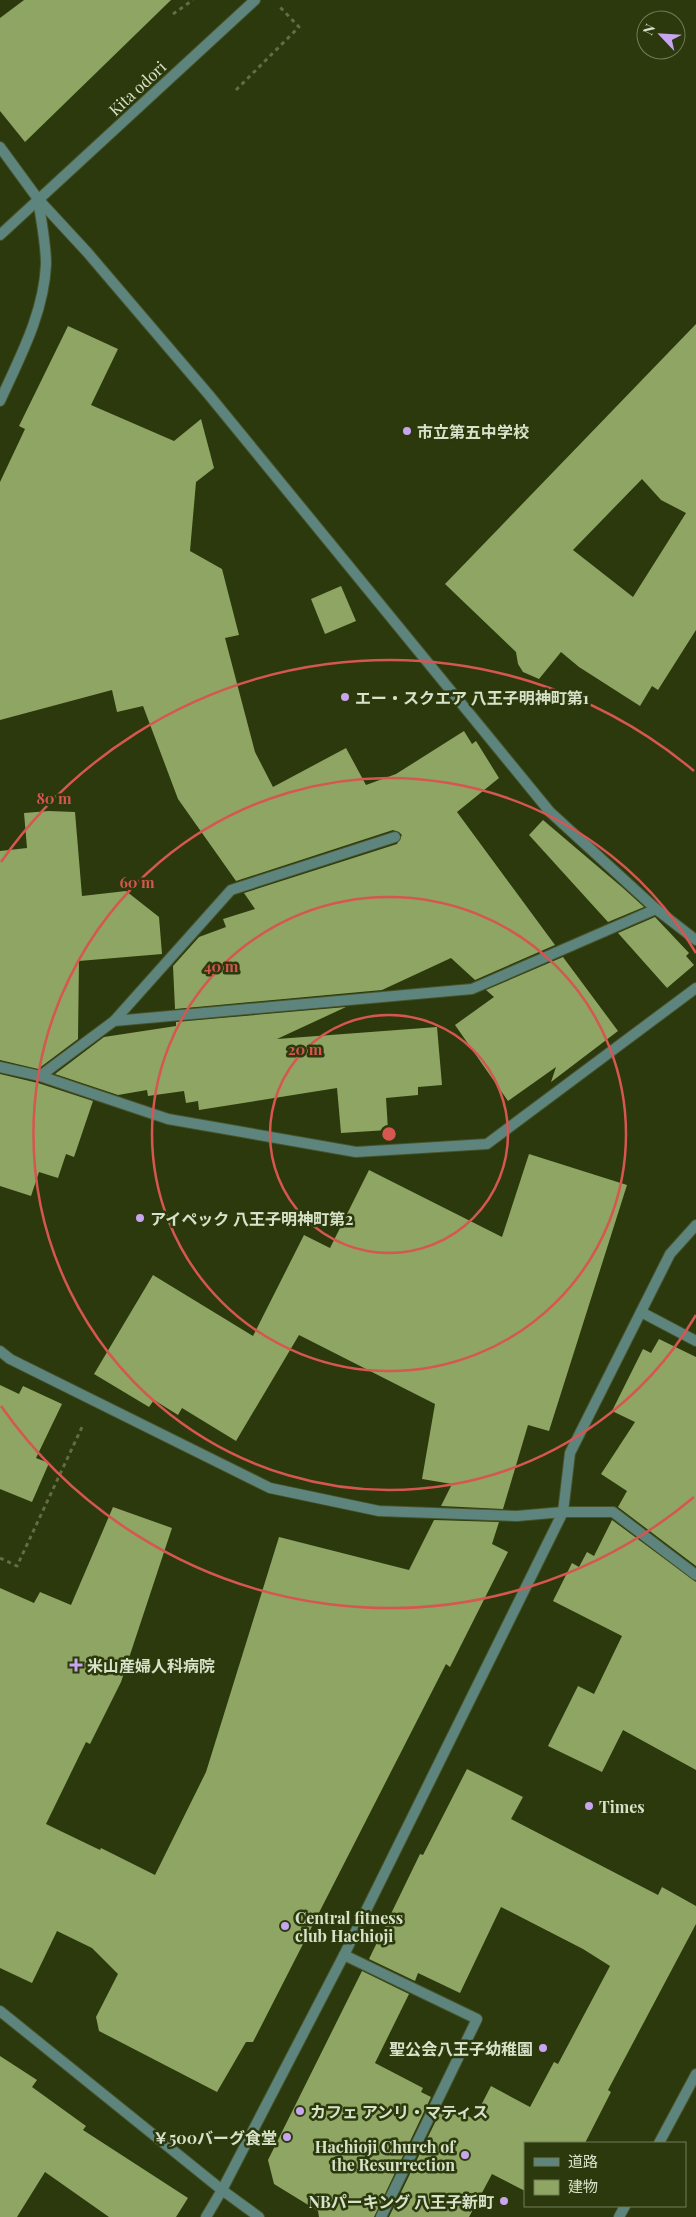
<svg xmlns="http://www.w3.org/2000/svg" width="696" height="2217" viewBox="0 0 696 2217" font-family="'Playfair Display','Noto Sans JP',serif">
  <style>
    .building { fill: #8ea563; fill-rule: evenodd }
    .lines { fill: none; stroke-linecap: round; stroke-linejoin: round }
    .service-casing { stroke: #47542a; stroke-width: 12 }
    .minor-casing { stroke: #47542a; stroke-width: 12 }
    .tertiary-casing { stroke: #47542a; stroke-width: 12 }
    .path { stroke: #606d46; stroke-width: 3; stroke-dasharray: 4 4; stroke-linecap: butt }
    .service { stroke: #5e847e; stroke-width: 10 }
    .minor { stroke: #5e847e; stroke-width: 10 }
    .tertiary { stroke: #5e847e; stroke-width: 10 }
    .ring { fill: none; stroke: #d65650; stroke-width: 2.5 }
    .poi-dot { fill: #c7a6ef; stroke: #2b390c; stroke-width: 2 }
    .labels { text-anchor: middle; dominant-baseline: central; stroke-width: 5; stroke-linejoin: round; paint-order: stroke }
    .street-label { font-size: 16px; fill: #d8e2c9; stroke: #2b390c }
    .poi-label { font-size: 16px; font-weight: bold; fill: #d8e2c9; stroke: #2b390c; text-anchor: start }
    .centre { fill: #d65650; stroke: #2b390c; stroke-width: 2.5 }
    .ring-label { font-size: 15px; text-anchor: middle; font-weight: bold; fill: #d65650; stroke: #2b390c; stroke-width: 5; stroke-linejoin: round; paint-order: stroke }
  </style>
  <rect width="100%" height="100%" fill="#2b390c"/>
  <g class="building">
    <path d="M24 0H171L25 142 0 111V18Z"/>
    <path d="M696 324V630L658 690 652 686 640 706 579 667 561 652 539 679 523 672 518 664 516 652 445 584ZM642 479 661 500 686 513 633 597 573 550Z"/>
    <path d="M68 326 118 349 91 405 174 441 201 419 214 468 196 482 190 551 222 569 239 635 225 638 255 752 273 787 346 748 366 785 396 774 464 731 472 744 476 741 499 778 457 812 555 945 475 980 451 958 382 990 175 1009 173 966 199 937 226 927 223 919 255 909 244 893 397 844 402 835 399 832 393 830 236 881 178 799 143 706 117 712 112 690 0 720V482L25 429 19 426Z"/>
    <path d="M341 586 356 621 325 634 311 599Z"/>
    <path d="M49 811 75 812 82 896 126 891 159 917 162 954 79 961 78 1039 38 1069 0 1060V851L27 848 24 813Z"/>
    <path d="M543 820 623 888 644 907 608 922 529 835Z"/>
    <path d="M655 917 689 953 686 956 694 965 667 988 618 933Z"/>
    <path d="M563 957 618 1031 551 1082 556 1067 508 1101 455 1025 494 997 486 990Z"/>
    <path d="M346 1007 277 1039 437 1027 442 1085 418 1087V1095L386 1098 388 1130 341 1133 337 1088 199 1110 198 1101 186 1103 184 1091 148 1096 147 1090 118 1095 55 1074 104 1037 176 1026V1022Z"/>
    <path d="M0 1074 38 1083 93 1101 74 1157 66 1154 58 1178 39 1172 31 1196 0 1186Z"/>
    <path d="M529 1154 627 1185 549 1431 528 1425 503 1509 441 1506 452 1484 422 1479 435 1404 299 1335 236 1441 182 1408 178 1415 154 1400 149 1407 94 1374 153 1275 253 1336 304 1235 330 1248 369 1170 502 1237Z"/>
    <path d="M659 1339 696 1357V1566L618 1507 627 1491 601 1474 635 1422 612 1411 643 1349 651 1353Z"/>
    <path d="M0 1385 19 1394 23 1386 62 1404 36 1458 49 1463 32 1502 0 1489Z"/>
    <path d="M113 1507 172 1528 121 1682 90 1744 86 1742 46 1824 100 1850 101 1848 155 1875 206 1772 279 1537 409 1570 434 1520 499 1522 492 1544 508 1552 450 1667 446 1664 253 2042H246L217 2092 99 2031 96 2017 118 1974 92 1948 57 1931 32 1983 0 1968V1588L34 1603 40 1592 71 1605Z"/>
    <path d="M612 1520 696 1582V1770L623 1730 602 1772 548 1746 578 1686 594 1694 622 1636 553 1601 572 1563 579 1567 587 1552 594 1556Z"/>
    <path d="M467 1769 523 1797 511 1819 658 1895 662 1887 696 1906V1924L608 2090 611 2092 585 2143H525V2191L492 2174 469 2217H389L444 2104 474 2119 491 2086 530 2107 554 2062 558 2064 610 1966 583 1949 501 1907 460 1993 418 1973 415 1981 369 1959 420 1854 423 1855Z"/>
    <path d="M362 1971 409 1994 375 2063 423 2088 421 2092 431 2097 374 2217H319L318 2211 274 2184 268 2160Z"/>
    <path d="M0 2056 37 2080 32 2087 86 2126 83 2130 188 2198 176 2217H109L45 2172 17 2217H0Z"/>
  </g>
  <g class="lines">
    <defs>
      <g id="service">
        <path d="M114 1021 231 890 395 837"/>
        <path d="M0 1067 40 1076 114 1021 472 989 656 909"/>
        <path d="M40 1076 168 1119 356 1152 487 1144 696 988"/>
        <path d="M0 1351 10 1359 270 1488 379 1511 517 1516 563 1512"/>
        <path d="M344 1955 477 2019 381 2217"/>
        <path d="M659 2143 696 2074"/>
        <path d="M619 2217 625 2206"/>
      </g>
      <g id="minor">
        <path d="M0 147 38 199 87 252 209 395 550 812 656 909 696 940"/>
        <path d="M0 401C20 357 44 313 46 264 46 243 41 220 38 199"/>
        <path d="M641 1312 696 1341"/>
        <path d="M563 1512H613L696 1575"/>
        <path d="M0 2011 222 2190 259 2217"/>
        <path d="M222 2190 344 1955 563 1512 570 1453 670 1254 696 1225"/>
      </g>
      <g id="tertiary">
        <path d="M0 235 255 0"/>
        <path d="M206 2217 222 2190"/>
      </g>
    </defs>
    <use href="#service" class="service-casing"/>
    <use href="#minor" class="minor-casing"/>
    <use href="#tertiary" class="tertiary-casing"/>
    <g class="path">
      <path d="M173 14 193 0"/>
      <path d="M236 90 299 27 279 6"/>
      <path d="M0 1558 17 1566 83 1425"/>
    </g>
    <use href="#service" class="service"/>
    <use href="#minor" class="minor"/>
    <use href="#tertiary" class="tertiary"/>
  </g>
  <g class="ring">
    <circle cx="389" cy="1134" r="119"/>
    <circle cx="389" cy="1134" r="237"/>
    <path d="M696 1315A356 356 0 1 1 696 953"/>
    <path d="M694 1497A474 474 0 0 1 1 1406M1 862A474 474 0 0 1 694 771"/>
  </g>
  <g class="poi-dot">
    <circle cx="407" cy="431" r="5"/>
    <circle cx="345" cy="697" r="5"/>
    <circle cx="140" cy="1218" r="5"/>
    <path d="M73.5 1657.5h5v5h5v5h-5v5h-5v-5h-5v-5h5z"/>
    <circle cx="589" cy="1806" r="5"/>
    <circle cx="285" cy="1926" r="5"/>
    <circle cx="543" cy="2048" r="5"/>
    <circle cx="300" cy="2111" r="5"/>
    <circle cx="287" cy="2137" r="5"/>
    <circle cx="465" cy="2155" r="5"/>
    <circle cx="504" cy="2201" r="5"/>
  </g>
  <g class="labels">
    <g class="street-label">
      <text transform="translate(137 88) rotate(-43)">Kita odori</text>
    </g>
    <g class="poi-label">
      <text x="417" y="431">市立第五中学校</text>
      <text x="355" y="697">エー・スクエア 八王子明神町第1</text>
      <text x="150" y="1218">アイペック 八王子明神町第2</text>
      <text x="87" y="1665">米山産婦人科病院</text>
      <text x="599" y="1806">Times</text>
      <text x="295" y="1917">Central fitness<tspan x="295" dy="18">club Hachioji</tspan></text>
      <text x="533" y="2048" text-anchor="end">聖公会八王子幼稚園</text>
      <text x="310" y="2111">カフェ アンリ・マティス</text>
      <text x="277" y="2137" text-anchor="end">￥500バーグ食堂</text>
      <text x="455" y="2146" text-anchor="end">Hachioji Church of<tspan x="455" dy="18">the Resurrection</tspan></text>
      <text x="494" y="2201" text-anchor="end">NBパーキング 八王子新町</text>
    </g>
  </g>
  <circle cx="389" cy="1134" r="8" class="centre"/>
  <g class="ring-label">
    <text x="54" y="804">80 m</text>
    <text x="137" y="888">60 m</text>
    <text x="221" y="972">40 m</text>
    <text x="305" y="1055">20 m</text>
  </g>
  <rect x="524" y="2142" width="162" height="65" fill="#2b390c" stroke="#707d58"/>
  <rect x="534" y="2158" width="25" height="8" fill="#5e847e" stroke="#707d58"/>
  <text x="568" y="2167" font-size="15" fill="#d8e2c9">道路</text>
  <rect x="534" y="2180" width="25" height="15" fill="#8ea563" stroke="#707d58"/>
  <text x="568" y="2192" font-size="15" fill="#d8e2c9">建物</text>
  <g transform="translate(661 35) rotate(295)"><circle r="24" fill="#2b390c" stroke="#707d58"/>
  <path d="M0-4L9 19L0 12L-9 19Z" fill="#c7a6ef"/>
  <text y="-8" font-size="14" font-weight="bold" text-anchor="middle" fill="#d8e2c9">N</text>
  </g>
</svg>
